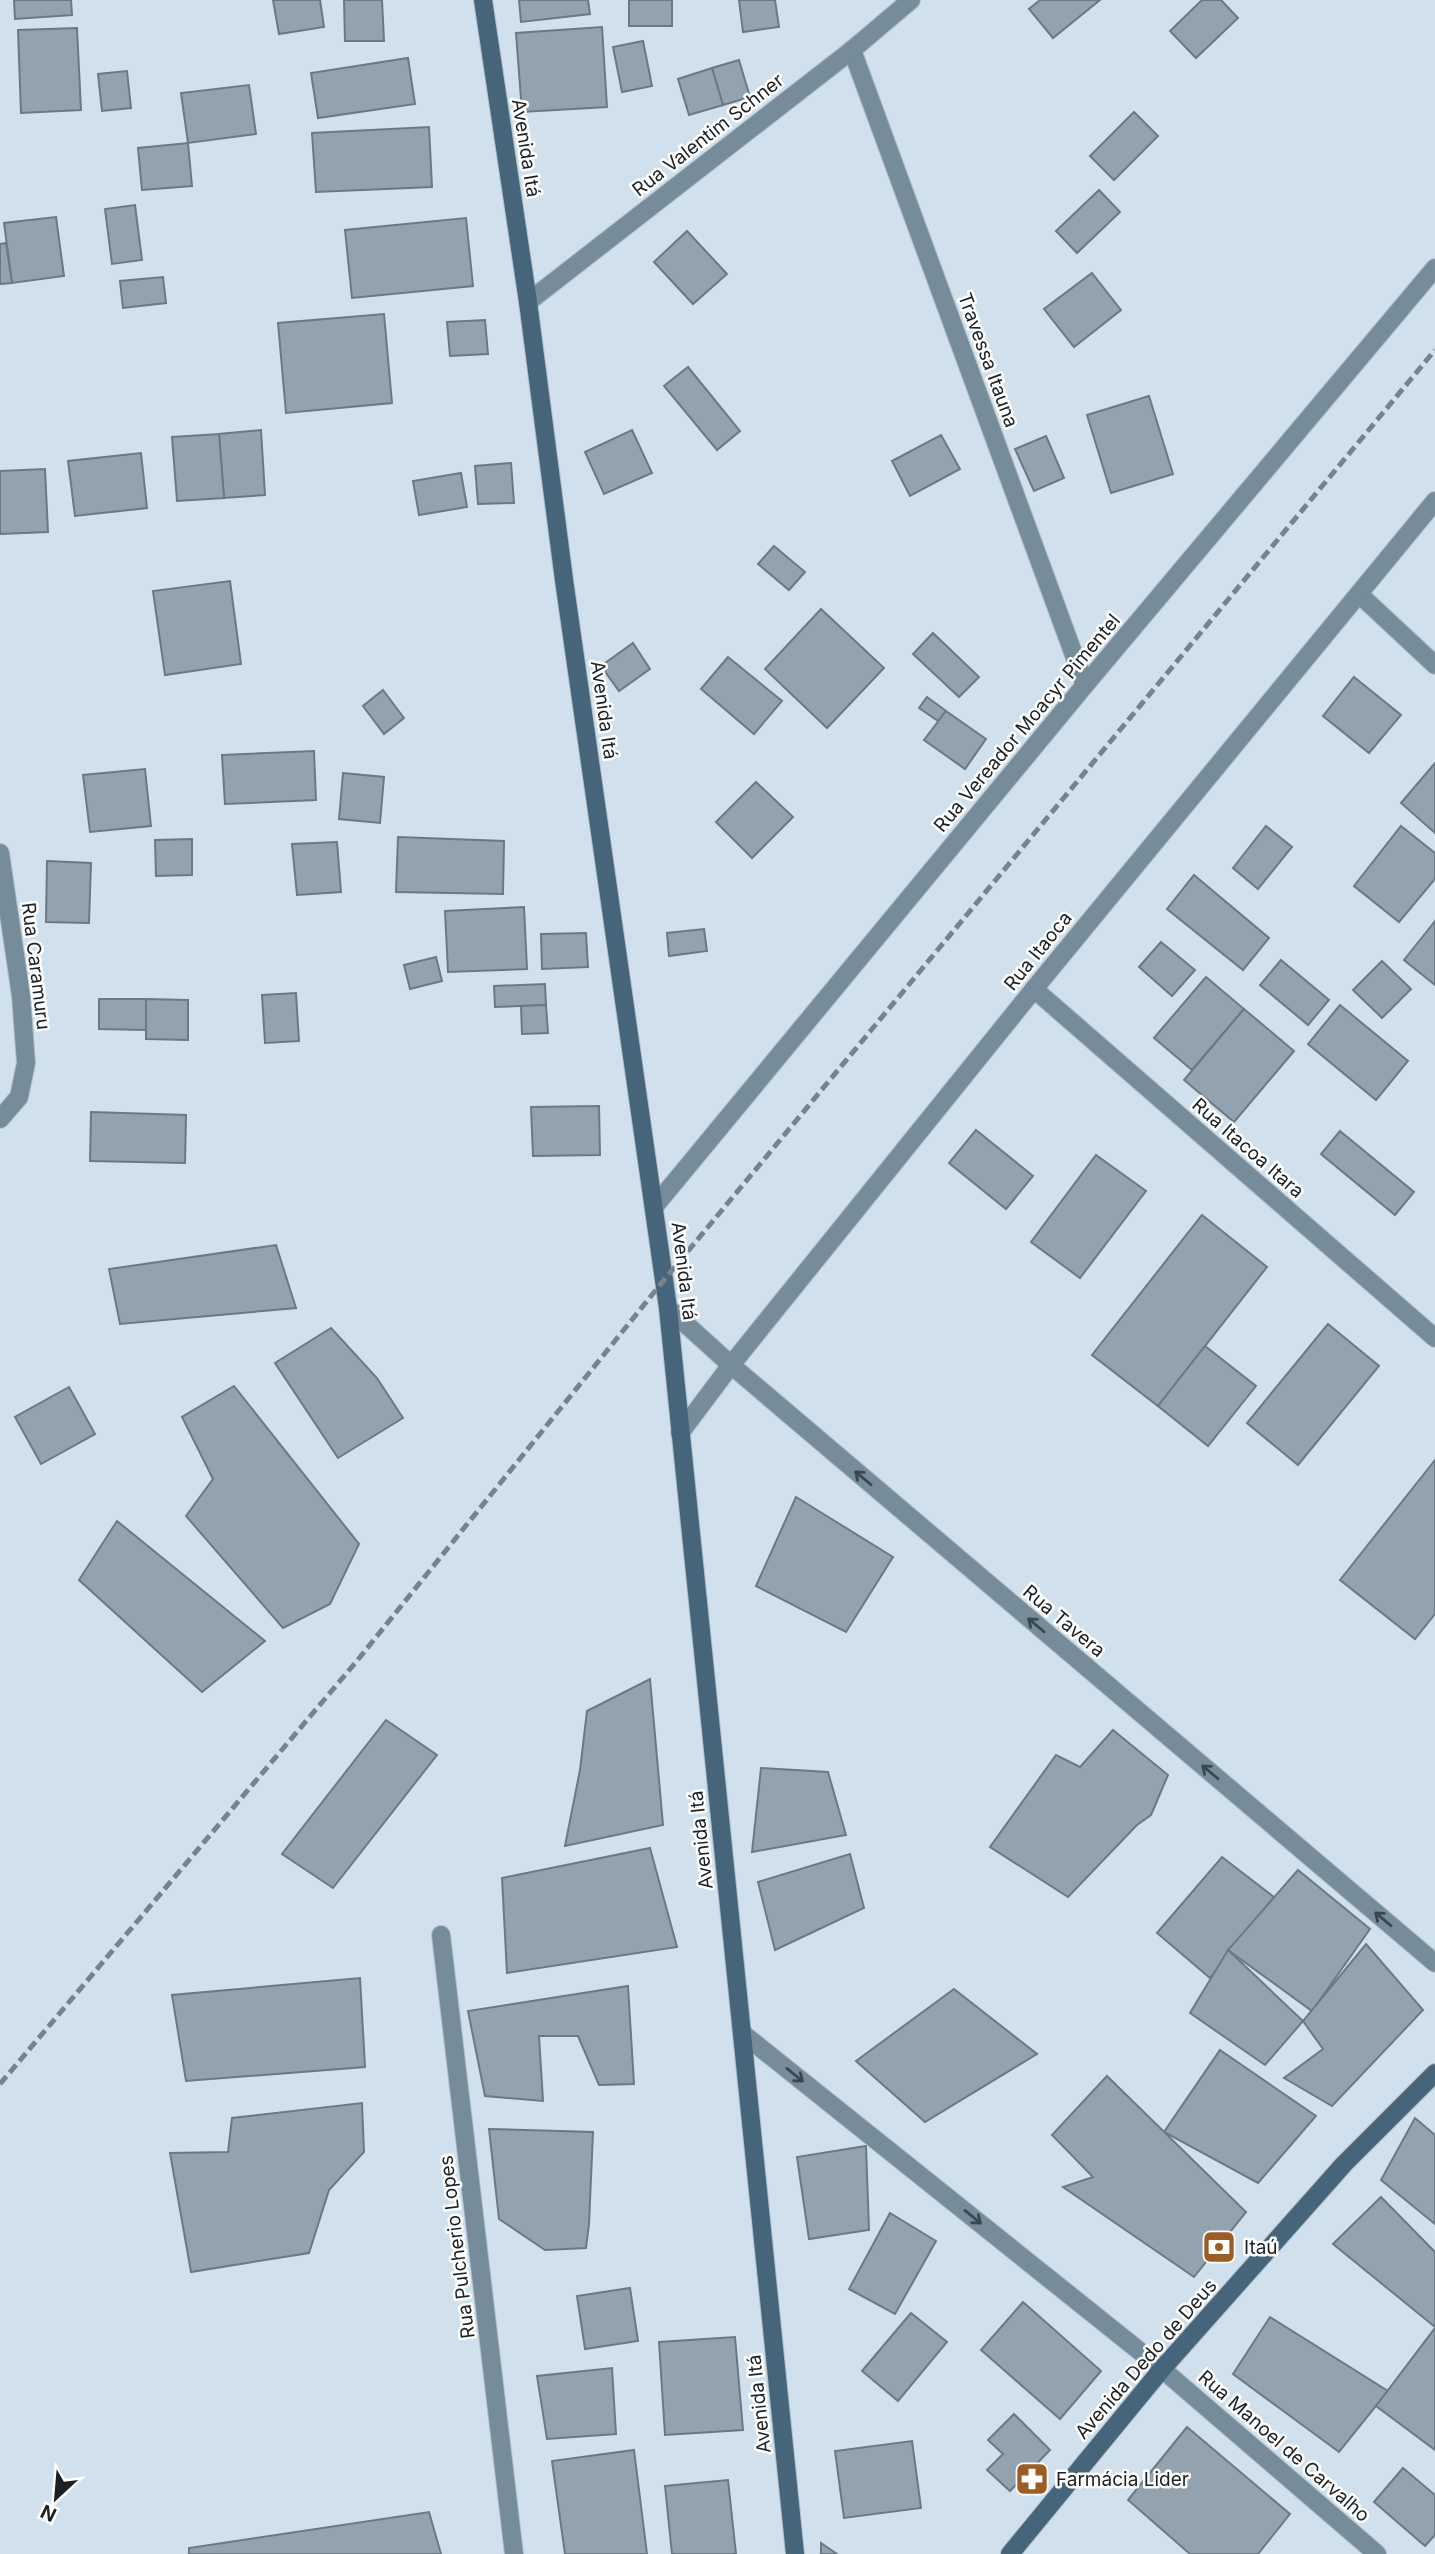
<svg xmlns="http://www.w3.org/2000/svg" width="1435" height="2554" viewBox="0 0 1435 2554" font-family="Inter,sans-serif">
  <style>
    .building { fill: #92a2ae; stroke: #6a7984; stroke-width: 2 }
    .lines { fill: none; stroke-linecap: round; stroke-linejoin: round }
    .street-casing { stroke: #afbec9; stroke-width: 20 }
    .secondary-casing { stroke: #afbec9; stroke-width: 20 }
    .street { stroke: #778c9b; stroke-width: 18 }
    .secondary { stroke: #46657a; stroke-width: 18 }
    .rail { stroke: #77838b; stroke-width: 5; stroke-dasharray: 10 5; stroke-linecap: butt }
    .oneway { stroke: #3b464e }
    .labels { text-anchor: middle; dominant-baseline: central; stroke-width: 5; stroke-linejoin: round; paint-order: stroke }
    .street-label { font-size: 19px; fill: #1a2024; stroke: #fff }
    .poi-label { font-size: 19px; fill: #1a2024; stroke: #fff; text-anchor: start }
  </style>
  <rect width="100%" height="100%" fill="#d0e1ed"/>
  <g class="building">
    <path d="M14 0H71L72 15 15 19Z"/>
    <path d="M273 0H320L324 27 279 34Z"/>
    <path d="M344 0H382L384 41H345Z"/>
    <path d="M519 0H588L590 14 521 22Z"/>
    <rect x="629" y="0" width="43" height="26"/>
    <path d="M739 0H775L779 27 743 32Z"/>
    <path d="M1040 0H1100L1053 38 1029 9Z"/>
    <path d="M1202 0H1221L1238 18 1196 58 1170 31Z"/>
    <path d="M602 27 607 107 522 112 516 33Z"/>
    <path d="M77 28 81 110 21 113 18 30Z"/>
    <path d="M643 41 652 86 622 92 613 47Z"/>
    <path d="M408 58 415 104 318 118 311 73Z"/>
    <path d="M739 60 750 97 723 105 712 68Z"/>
    <path d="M712 68 723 105 689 115 678 79Z"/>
    <path d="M127 71 131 108 102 111 98 74Z"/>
    <path d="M249 85 256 134 188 143 181 93Z"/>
    <path d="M1134 112 1158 136 1114 180 1090 156Z"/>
    <path d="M429 127 432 187 316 192 312 133Z"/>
    <path d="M188 143 192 186 142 190 138 148Z"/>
    <path d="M1099 190 1120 212 1077 253 1056 231Z"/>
    <path d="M135 205 142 260 112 264 105 209Z"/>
    <path d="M56 217 64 276 12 283 4 223Z"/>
    <path d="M466 218 473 286 352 298 345 230Z"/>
    <path d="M687 231 727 274 693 304 654 262Z"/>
    <path d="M6 243 12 283 0 284V244Z"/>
    <path d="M1092 273 1121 310 1074 347 1044 309Z"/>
    <path d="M163 277 166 303 123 308 120 281Z"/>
    <path d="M384 314 392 403 286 413 278 323Z"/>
    <path d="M485 320 488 354 450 356 447 322Z"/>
    <path d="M688 367 740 431 717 450 664 386Z"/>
    <path d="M1149 396 1173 474 1111 493 1087 415Z"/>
    <path d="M261 430 265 495 224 498 219 434Z"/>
    <path d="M632 430 652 473 604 494 585 452Z"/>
    <path d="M219 434 224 498 177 501 172 437Z"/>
    <path d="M941 435 960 469 910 496 892 461Z"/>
    <path d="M1046 436 1064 478 1034 491 1015 449Z"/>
    <path d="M141 453 147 508 75 516 68 461Z"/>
    <path d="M511 463 514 503 478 504 475 466Z"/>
    <path d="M45 469 48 532 0 534V471Z"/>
    <path d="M461 473 467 507 419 515 413 481Z"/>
    <path d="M774 546 805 572 789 590 758 564Z"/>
    <path d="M230 581 241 664 165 675 153 591Z"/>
    <path d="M821 609 884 668 827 728 765 669Z"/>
    <path d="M933 633 979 677 959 697 913 654Z"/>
    <path d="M633 643 650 669 619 691 601 666Z"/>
    <path d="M728 657 782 701 754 734 701 689Z"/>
    <path d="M1354 677 1401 715 1369 753 1323 716Z"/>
    <path d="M383 690 404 718 384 734 363 706Z"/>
    <path d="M927 697 946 711 938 721 919 708Z"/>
    <path d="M946 711 986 739 965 769 924 740Z"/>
    <path d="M314 751 316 800 225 804 222 755Z"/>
    <path d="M1435 763V833L1401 803Z"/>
    <path d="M145 769 151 826 90 832 83 775Z"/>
    <path d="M343 773 384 777 380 823 339 819Z"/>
    <path d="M756 782 793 817 752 858 716 822Z"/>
    <path d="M1266 826 1292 847 1258 889 1233 868Z"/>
    <path d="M1401 826 1435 853V879L1399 922 1354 886Z"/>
    <path d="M398 837 504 841 503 894 396 892Z"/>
    <path d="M192 839V875L156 876 155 840Z"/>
    <path d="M337 842 341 892 297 895 292 844Z"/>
    <path d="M47 861 91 863 89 923 46 922Z"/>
    <path d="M1194 875 1269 938 1243 970 1167 909Z"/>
    <path d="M524 907 527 969 448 972 445 911Z"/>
    <path d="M1435 921V985L1404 960Z"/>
    <path d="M704 929 707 951 669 956 667 933Z"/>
    <path d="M586 933 588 967 542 969 541 934Z"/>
    <path d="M1161 942 1195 970 1172 996 1139 967Z"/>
    <path d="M436 957 442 981 410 989 404 965Z"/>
    <path d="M1281 960 1329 1000 1308 1025 1260 985Z"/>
    <path d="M1382 961 1411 989 1382 1018 1353 990Z"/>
    <path d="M1206 977 1244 1009 1192 1070 1154 1038Z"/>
    <path d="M545 984 546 1005 495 1007 494 986Z"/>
    <path d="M296 993 299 1041 265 1043 262 995Z"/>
    <path d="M99 999H146V1030L99 1029Z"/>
    <path d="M146 999 188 1000V1040L146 1039Z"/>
    <path d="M546 1005 548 1033 522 1034 521 1006Z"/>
    <path d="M1340 1005 1408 1061 1376 1100 1308 1044Z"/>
    <path d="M1244 1009 1294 1051 1234 1122 1184 1080Z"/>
    <path d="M599 1106 600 1155 533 1156 531 1107Z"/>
    <path d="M91 1112 186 1115 185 1163 90 1161Z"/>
    <path d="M976 1130 1033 1176 1006 1209 949 1163Z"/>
    <path d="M1340 1131 1414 1192 1395 1215 1321 1154Z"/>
    <path d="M1096 1155 1146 1191 1080 1278 1031 1242Z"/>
    <path d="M1202 1215 1267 1267 1158 1406 1092 1355Z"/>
    <path d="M276 1245 296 1308 120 1324 109 1269Z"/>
    <path d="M1328 1324 1379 1366 1298 1465 1247 1423Z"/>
    <path d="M331 1328 377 1378 403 1418 338 1458 275 1363Z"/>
    <path d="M1205 1346 1256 1386 1208 1446 1158 1406Z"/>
    <path d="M234 1386 359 1544 330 1604 283 1628 186 1516 213 1479 182 1417Z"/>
    <path d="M69 1387 95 1434 41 1464 15 1417Z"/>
    <path d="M1435 1460V1614L1415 1639 1340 1580Z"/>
    <path d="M796 1497 893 1557 846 1632 756 1586Z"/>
    <path d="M117 1521 265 1641 202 1692 79 1580Z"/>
    <path d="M650 1679 663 1825 565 1846 580 1770 587 1711Z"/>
    <path d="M386 1720 437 1755 333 1888 282 1854Z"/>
    <path d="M1113 1730 1168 1775 1151 1815 1137 1825 1068 1897 990 1847 1056 1755 1080 1767Z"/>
    <path d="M761 1768 828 1772 846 1835 752 1852Z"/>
    <path d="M650 1848 677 1947 507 1973 502 1878Z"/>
    <path d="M850 1854 864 1908 775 1950 758 1882Z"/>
    <path d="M1222 1857 1274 1897 1210 1978 1157 1933Z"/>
    <path d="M1298 1870 1370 1929 1312 2011 1228 1950Z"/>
    <path d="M1366 1944 1423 2010 1332 2106 1284 2078 1323 2049 1303 2021Z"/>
    <path d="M1228 1950 1303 2021 1265 2065 1190 2013Z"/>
    <path d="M360 1978 365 2067 186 2081 172 1995Z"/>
    <path d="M628 1986 634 2084 599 2085 578 2036H539L543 2101 485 2096 468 2011Z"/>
    <path d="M954 1989 1037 2054 925 2122 856 2061Z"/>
    <path d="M1220 2050 1316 2116 1258 2183 1164 2132Z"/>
    <path d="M1107 2076 1246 2212 1194 2277 1063 2187 1093 2177 1052 2135Z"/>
    <path d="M362 2103 364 2152 329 2190 309 2253 191 2272 170 2153 228 2152 232 2118Z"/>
    <path d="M1415 2118 1435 2135V2224L1381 2180Z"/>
    <path d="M489 2129 593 2132 589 2224 586 2248 545 2250 499 2219Z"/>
    <path d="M866 2146 869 2230 809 2239 797 2157Z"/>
    <path d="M1381 2197 1435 2252V2327L1333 2244Z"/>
    <path d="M890 2213 936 2241 895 2314 849 2289Z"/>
    <path d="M630 2288 638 2341 585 2349 577 2296Z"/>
    <path d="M1023 2302 1101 2371 1060 2419 981 2350Z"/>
    <path d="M911 2313 947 2342 898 2401 862 2371Z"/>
    <path d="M1270 2317 1388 2391 1339 2452 1233 2374Z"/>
    <path d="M1435 2328V2450L1376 2406Z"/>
    <path d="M735 2337 743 2430 665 2435 659 2342Z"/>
    <path d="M612 2368 616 2434 547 2439 537 2376Z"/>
    <path d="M1014 2414 1050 2450 1010 2491 987 2470 1003 2454 988 2440Z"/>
    <path d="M1187 2427 1290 2514 1258 2554H1190L1128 2500Z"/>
    <path d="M912 2441 921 2508 844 2518 835 2451Z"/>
    <path d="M634 2450 647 2554H565L552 2461Z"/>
    <path d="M1403 2468 1435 2495V2535L1425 2546 1374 2502Z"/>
    <path d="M728 2480 736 2554H672L665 2486Z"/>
    <path d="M429 2512 441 2554H189V2548Z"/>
    <path d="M821 2543 837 2554H821Z"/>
  </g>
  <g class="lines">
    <defs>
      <g id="street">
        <path d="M852 50 1085 685"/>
        <path d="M528 302 852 50 911 0"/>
        <path d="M1360 595 1435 665"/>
        <path d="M0 853 21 996 26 1063 19 1097 0 1119"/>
        <path d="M1034 989 1435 1338"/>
        <path d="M654 1207 1085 685 1435 268"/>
        <path d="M668 1308 731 1365 1435 1963"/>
        <path d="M680 1433 731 1365 1034 989 1435 501"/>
        <path d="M441 1935 514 2554"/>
        <path d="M742 2033 1162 2369 1377 2554"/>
      </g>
      <g id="secondary">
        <path d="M483 0 528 302 564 580 668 1308 795 2554"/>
        <path d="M1010 2554 1162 2369 1344 2164 1435 2073"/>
      </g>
    </defs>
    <use href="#street" class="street-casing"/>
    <use href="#secondary" class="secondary-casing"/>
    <use href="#street" class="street"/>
    <use href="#secondary" class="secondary"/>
    <path class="rail" d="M0 2084 356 1662 664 1280 1435 350"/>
  </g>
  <defs><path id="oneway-shaft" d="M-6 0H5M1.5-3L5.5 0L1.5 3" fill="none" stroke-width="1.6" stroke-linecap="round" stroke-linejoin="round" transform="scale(1.75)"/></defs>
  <g class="oneway">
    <use href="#oneway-shaft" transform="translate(863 1478) rotate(-140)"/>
    <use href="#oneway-shaft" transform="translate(1036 1625) rotate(-140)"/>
    <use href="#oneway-shaft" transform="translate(1210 1772) rotate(-140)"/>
    <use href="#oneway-shaft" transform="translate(1383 1919) rotate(-140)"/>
    <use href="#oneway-shaft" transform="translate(795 2075) rotate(39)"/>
    <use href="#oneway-shaft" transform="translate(973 2217) rotate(39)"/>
  </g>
  <defs>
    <symbol id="bank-square" viewBox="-11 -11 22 22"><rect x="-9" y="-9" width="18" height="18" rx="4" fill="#9b5d23" stroke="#fff"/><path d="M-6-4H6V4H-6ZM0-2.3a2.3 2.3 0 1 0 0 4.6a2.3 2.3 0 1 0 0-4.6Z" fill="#fff"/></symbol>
    <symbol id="pharmacy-square" viewBox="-11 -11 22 22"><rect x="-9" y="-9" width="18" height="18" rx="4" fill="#9b5d23" stroke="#fff"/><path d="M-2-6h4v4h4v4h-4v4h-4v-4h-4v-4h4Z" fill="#fff"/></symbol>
  </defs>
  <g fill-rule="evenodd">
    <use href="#bank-square" x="1200" y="2228" width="38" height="38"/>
    <use href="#pharmacy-square" x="1013" y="2460" width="38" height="38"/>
  </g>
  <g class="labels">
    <g class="street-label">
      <text transform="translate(708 135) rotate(-38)">Rua Valentim Schner</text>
      <text transform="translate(526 148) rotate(81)">Avenida Itá</text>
      <text transform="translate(988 360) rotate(70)">Travessa Itauna</text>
      <text transform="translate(604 710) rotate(82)">Avenida Itá</text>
      <text transform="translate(1027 723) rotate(-50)">Rua Vereador Moacyr Pimentel</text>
      <text transform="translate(1038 951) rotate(-51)">Rua Itaoca</text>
      <text transform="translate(36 966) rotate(83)">Rua Caramuru</text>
      <text transform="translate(1248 1148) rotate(41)">Rua Itacoa Itara</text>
      <text transform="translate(684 1271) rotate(83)">Avenida Itá</text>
      <text transform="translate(1064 1621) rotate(40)">Rua Tavera</text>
      <text transform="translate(701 1840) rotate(-96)">Avenida Itá</text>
      <text transform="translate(457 2247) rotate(-97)">Rua Pulcherio Lopes</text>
      <text transform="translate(1146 2359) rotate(-49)">Avenida Dedo de Deus</text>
      <text transform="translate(759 2404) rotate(-96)">Avenida Itá</text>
      <text transform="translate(1284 2446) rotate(41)">Rua Manoel de Carvalho</text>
    </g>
    <g class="poi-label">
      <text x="1244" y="2247">Itaú</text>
      <text x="1056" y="2479">Farmácia Lider</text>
    </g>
  </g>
  <g transform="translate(56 2498) rotate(206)" stroke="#ffffff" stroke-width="5" paint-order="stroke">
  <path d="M0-5L12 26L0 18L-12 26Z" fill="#1a2024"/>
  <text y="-10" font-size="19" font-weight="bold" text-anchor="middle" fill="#1a2024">N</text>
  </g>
</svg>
